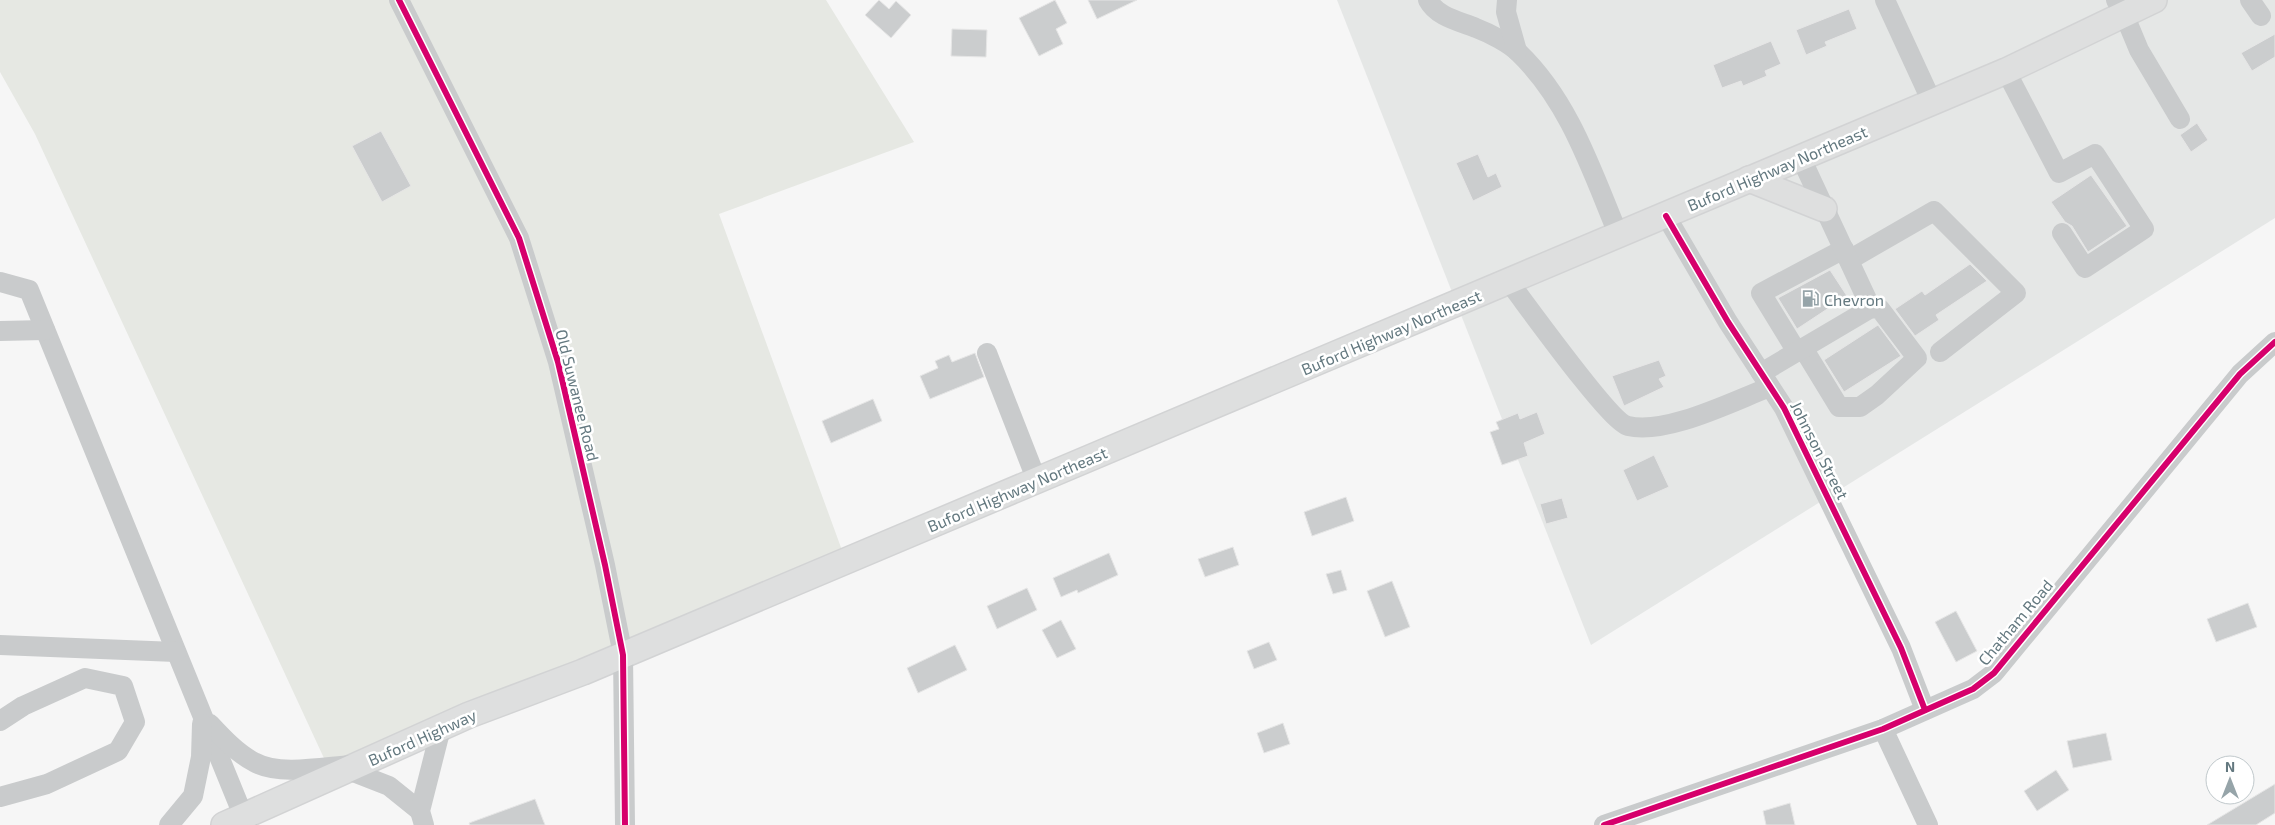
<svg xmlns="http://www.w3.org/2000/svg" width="2275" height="825" viewBox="0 0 2275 825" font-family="'Exo 2',sans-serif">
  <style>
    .built { fill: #e5e7e6 }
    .green { fill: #e6e8e3 }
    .building { fill: #cbcdce; stroke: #e6e6e6 }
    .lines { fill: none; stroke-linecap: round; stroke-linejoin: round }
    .major-casing { stroke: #d2d3d4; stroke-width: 28 }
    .minor { stroke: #c9cbcc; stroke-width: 20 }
    .major { stroke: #dedfdf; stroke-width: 25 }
    .cycleway-casing { stroke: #fff; stroke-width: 9 }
    .cycleway { stroke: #d6006c; stroke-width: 6 }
    .labels { text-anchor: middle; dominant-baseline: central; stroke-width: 5; stroke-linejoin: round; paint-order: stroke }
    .street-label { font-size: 16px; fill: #63787f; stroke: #fff }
    .poi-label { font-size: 16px; fill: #63787f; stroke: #fff; text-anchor: start }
  </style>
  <rect width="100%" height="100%" fill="#f6f6f6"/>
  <path class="built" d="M1337 0H2275V218L1591 645Z"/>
  <path class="green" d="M0 0H826L914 142 719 214 843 553 329 769 35 134 0 72Z"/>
  <g class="building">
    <path d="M879 0 889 9 896 1 911 15 891 38 865 15Z"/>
    <path d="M1055 0 1067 23 1056 29 1063 44 1039 56 1019 18Z"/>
    <path d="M1088 0H1137L1097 19Z"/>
    <path d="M1849 9 1857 29 1825 42 1827 46 1806 55 1796 30Z"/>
    <path d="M952 29 987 30 986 57 951 56Z"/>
    <path d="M2275 34V57L2252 71 2241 53Z"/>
    <path d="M1771 41 1781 64 1765 71 1767 76 1743 86 1741 81 1722 88 1713 65Z"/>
    <path d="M2197 123 2208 140 2191 152 2180 135Z"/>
    <path d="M381 131 411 186 382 202 352 146Z"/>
    <path d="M1478 154 1488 177 1496 173 1502 187 1473 201 1456 163Z"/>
    <path d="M2091 175 2127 226 2088 252 2072 226 2065 222 2051 202Z"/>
    <path d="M1970 264 1987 281 1936 315 1939 320 1915 336 1895 309 1922 291 1925 295Z"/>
    <path d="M1830 270 1847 296 1797 329 1778 298Z"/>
    <path d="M1878 325 1901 356 1844 392 1824 360Z"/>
    <path d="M975 353 984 377 930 399 920 376 938 368 935 361 949 355 952 362Z"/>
    <path d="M1659 360 1666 376 1659 379 1664 387 1624 406 1612 376Z"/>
    <path d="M873 399 882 421 831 443 822 421Z"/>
    <path d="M1537 412 1545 434 1524 443 1528 456 1502 465 1490 432 1499 429 1496 422 1518 413 1520 419Z"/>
    <path d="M1654 455 1669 487 1637 501 1623 470Z"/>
    <path d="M1346 497 1354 521 1312 536 1304 512Z"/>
    <path d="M1562 498 1568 518 1546 524 1540 504Z"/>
    <path d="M1233 547 1239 565 1205 577 1198 559Z"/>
    <path d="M1109 553 1118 575 1078 593 1077 590 1061 597 1053 578Z"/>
    <path d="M1341 570 1347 590 1333 594 1326 574Z"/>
    <path d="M1392 581 1410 627 1385 637 1367 591Z"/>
    <path d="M1027 588 1037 610 997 629 987 606Z"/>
    <path d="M2248 603 2257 627 2216 642 2207 619Z"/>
    <path d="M1956 611 1977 651 1956 662 1935 622Z"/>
    <path d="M1061 620 1076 649 1057 658 1042 630Z"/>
    <path d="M1269 642 1277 660 1254 669 1247 651Z"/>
    <path d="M955 645 967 670 918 693 907 668Z"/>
    <path d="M1283 723 1290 744 1264 753 1257 733Z"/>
    <path d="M2106 733 2112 760 2073 768 2067 741Z"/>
    <path d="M2056 770 2069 790 2037 811 2024 791Z"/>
    <path d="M2275 784V813L2256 825H2207Z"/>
    <path d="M535 799 545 825H470L469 823Z"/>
    <path d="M1790 803 1795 825H1766L1763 811Z"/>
  </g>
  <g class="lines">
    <defs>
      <g id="major">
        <path d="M1749 179 1824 209"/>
        <path d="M224 825 469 715 583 672 2006 71 2154 0"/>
      </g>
    </defs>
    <use href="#major" class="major-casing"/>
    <g class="minor">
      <path d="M399 0 519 238 558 362 605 565 623 655 625 825"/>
      <path d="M1428 0C1437 17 1459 21 1476 28 1489 33 1509 43 1519 53 1570 102 1592 172 1619 236"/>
      <path d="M1507 0 1506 12 1517 51"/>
      <path d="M1885 0 1932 102"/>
      <path d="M2116 0 2124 14 2139 50 2180 119"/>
      <path d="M2250 0 2261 16"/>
      <path d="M2006 71 2059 173 2095 154 2144 229 2085 268 2062 233"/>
      <path d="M1666 216 1728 322 1784 408 1901 648 1925 710"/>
      <path d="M1849 260 1934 211 2016 293 1940 352"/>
      <path d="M0 282 29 290 247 825"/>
      <path d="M1509 282C1526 304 1610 422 1628 426 1667 435 1733 401 1770 387"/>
      <path d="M0 331 45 330"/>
      <path d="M1803 348 1839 407H1860L1877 395 1917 358 1880 309 1871 308"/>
      <path d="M1797 352 1761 293 1844 249"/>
      <path d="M987 353 1037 481"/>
      <path d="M1761 373 1871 308 1801 158"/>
      <path d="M0 645 176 652"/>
      <path d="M0 721 23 706 85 678 123 686 135 722 118 751 47 784 0 797"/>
      <path d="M210 724C223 738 237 753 254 762 279 776 323 767 351 765"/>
      <path d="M1883 729 1928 825"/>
      <path d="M348 770 389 786 420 811"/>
      <path d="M169 825 193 796 201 757 202 724"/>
      <path d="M424 825 420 811 441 728"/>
      <path d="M1604 825 1883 729 1973 689 1994 673 2240 374 2275 342"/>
    </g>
    <use href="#major" class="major"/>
    <defs>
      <g id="cycleway">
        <path d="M399 0 519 238 558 362 605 565 623 655 625 825"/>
        <path d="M1666 216 1728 322 1784 408 1901 648 1925 710"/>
        <path d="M1604 825 1883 729 1973 689 1994 673 2240 374 2275 342"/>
      </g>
    </defs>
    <use href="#cycleway" class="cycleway-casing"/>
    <use href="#cycleway" class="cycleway"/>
  </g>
  <defs>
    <symbol id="fuel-bare" viewBox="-9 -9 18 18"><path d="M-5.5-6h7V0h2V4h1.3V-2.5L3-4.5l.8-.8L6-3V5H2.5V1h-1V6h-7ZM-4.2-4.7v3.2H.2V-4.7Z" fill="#96a4a9" stroke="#fff" stroke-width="2.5" paint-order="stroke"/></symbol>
  </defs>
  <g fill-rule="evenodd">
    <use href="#fuel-bare" x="1798" y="286" width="25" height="25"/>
  </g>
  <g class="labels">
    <g class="street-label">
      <text transform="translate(1777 168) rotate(-23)">Buford Highway Northeast</text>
      <text transform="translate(1391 332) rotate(-23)">Buford Highway Northeast</text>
      <text transform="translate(578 395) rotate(76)">Old Suwanee Road</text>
      <text transform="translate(1820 450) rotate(63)">Johnson Street</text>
      <text transform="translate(1017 489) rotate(-23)">Buford Highway Northeast</text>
      <text transform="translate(2015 622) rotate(-50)">Chatham Road</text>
      <text transform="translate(422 737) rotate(-24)">Buford Highway</text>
    </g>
    <g class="poi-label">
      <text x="1824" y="299">Chevron</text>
    </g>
  </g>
  <g transform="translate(2230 780)"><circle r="24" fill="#ffffff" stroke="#c1c9cc"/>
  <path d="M0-4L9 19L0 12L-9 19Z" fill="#96a4a9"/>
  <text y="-8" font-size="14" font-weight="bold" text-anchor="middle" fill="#63787f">N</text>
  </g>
</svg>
